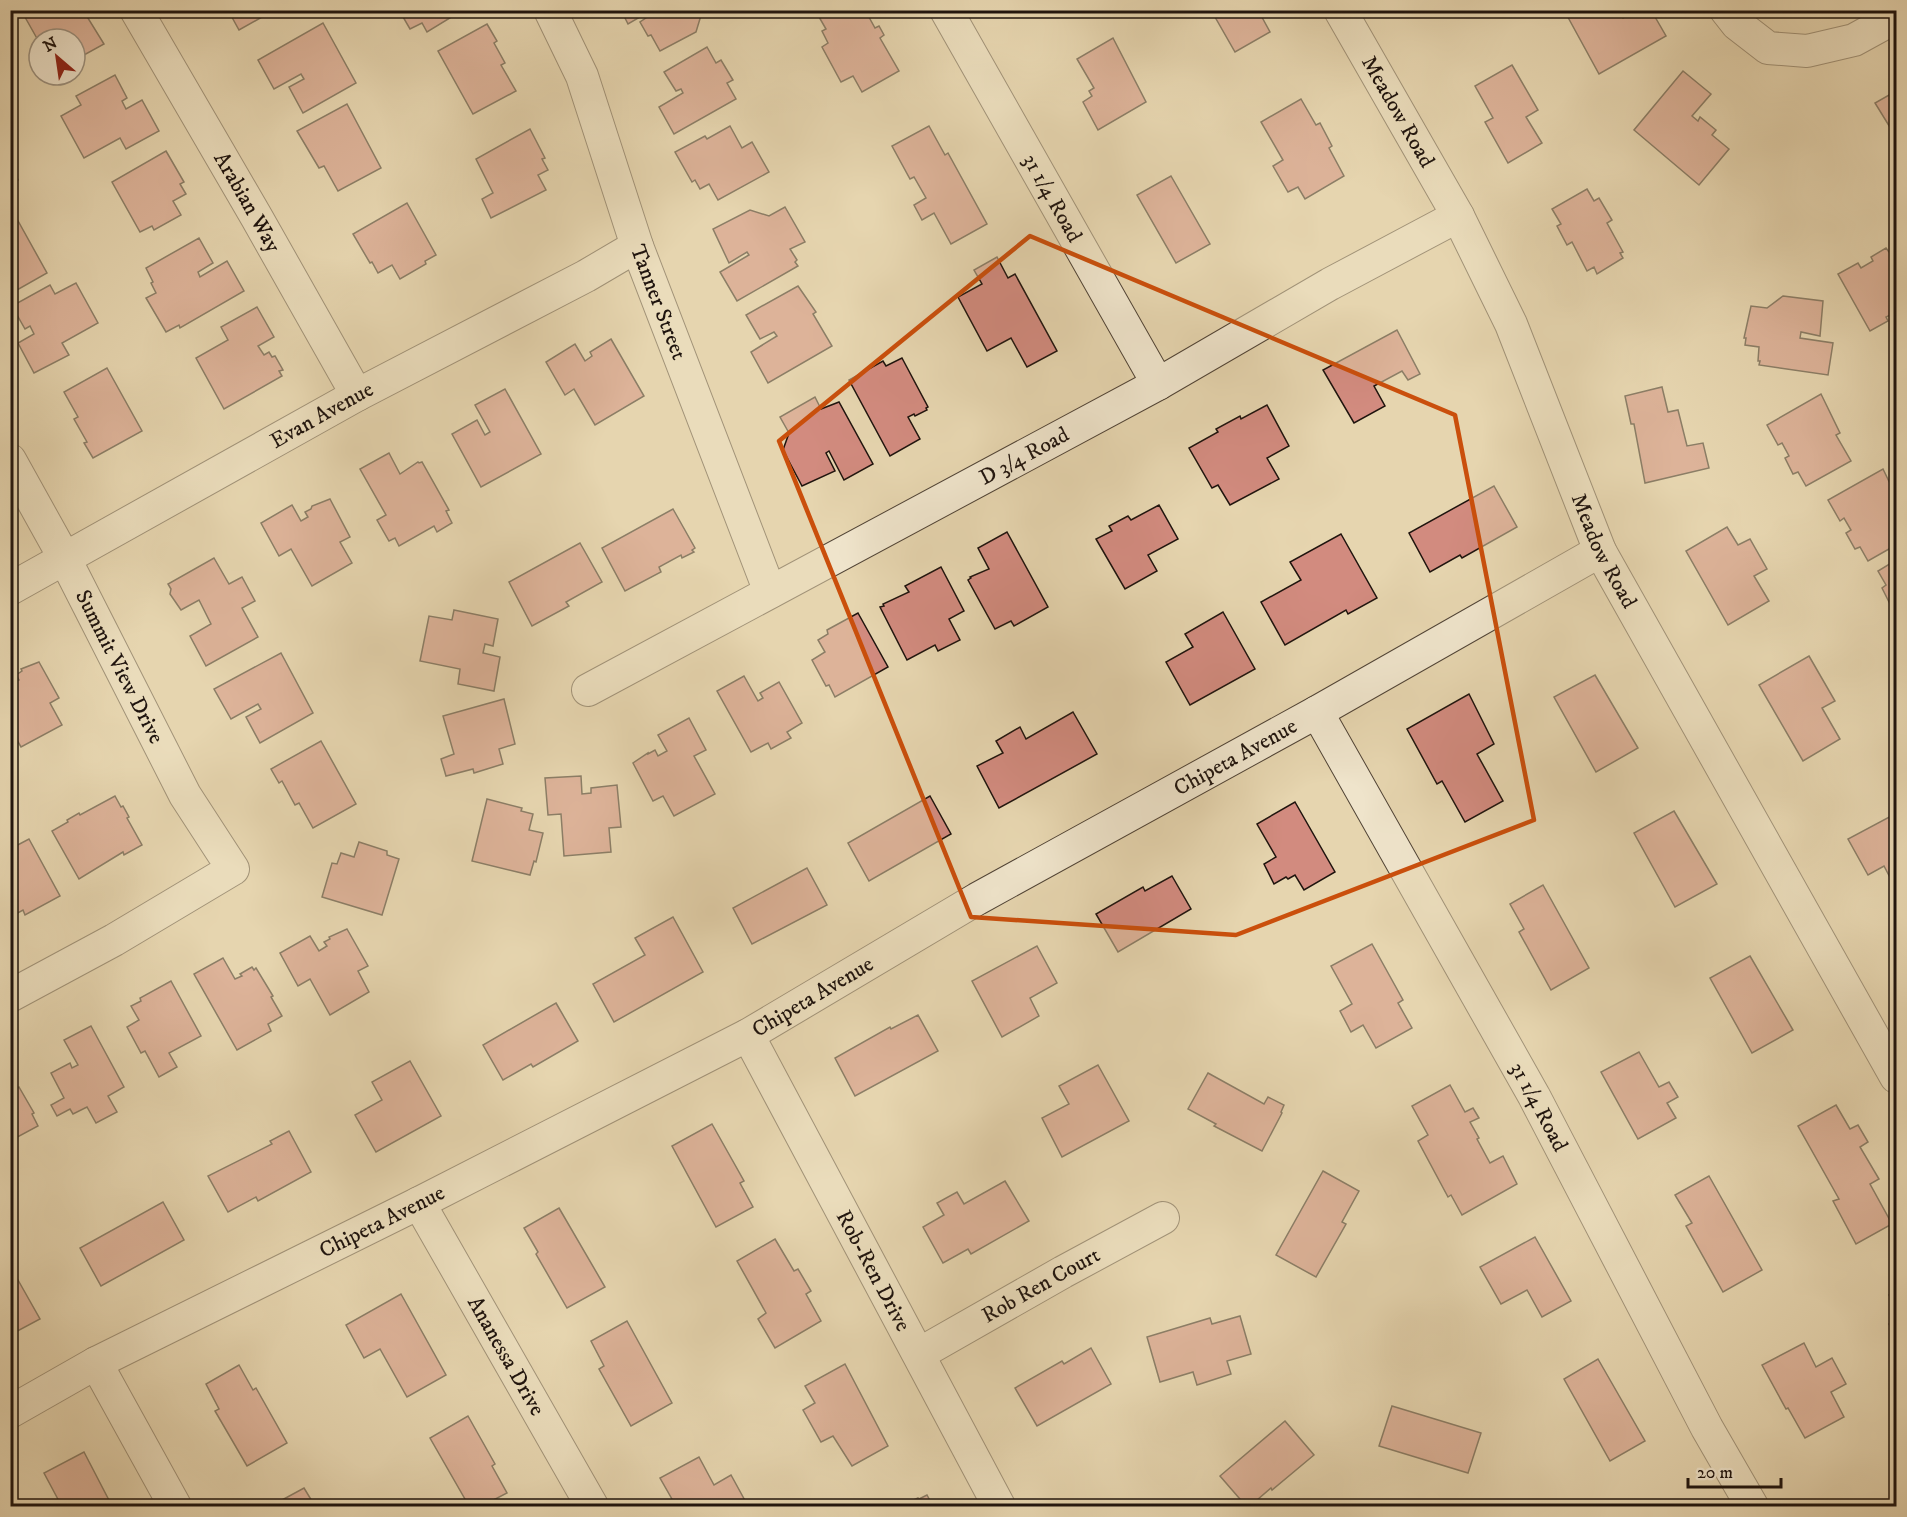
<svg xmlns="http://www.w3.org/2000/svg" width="1907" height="1517" viewBox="0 0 1907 1517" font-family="'IM FELL DW Pica',serif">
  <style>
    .building { fill: #d28b7f; stroke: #1f140e; stroke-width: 1.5 }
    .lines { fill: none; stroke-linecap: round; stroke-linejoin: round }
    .minor-casing { stroke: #514436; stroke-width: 34 }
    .minor { stroke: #efe4cb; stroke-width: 32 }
    .marked { fill: none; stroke: #ca4f0c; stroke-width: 4.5; stroke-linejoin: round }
    .labels { text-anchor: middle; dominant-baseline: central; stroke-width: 4.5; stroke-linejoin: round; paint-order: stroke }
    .street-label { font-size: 22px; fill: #1f140e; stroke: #efe4cb }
  </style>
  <rect width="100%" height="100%" fill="#e6d5af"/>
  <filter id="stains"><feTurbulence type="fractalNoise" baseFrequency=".00333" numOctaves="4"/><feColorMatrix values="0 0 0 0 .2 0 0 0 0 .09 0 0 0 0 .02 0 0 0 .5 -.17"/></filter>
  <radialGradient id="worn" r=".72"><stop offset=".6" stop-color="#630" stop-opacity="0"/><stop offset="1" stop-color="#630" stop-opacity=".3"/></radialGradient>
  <g class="building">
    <path d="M21 10H83L104 44 75 60V39H39V42Z"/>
    <path d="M228 10H270L271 12 239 30Z"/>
    <path d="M399 10H463L427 32 422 23 410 29Z"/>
    <path d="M621 10H652L628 24Z"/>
    <path d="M658 10H701L702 12 696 32 660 51 651 35 648 36 640 22Z"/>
    <path d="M831 10H865L875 28 879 26 884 35 880 38 899 71 862 92 853 76 841 82 822 47 828 43 822 31 826 29 819 17Z"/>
    <path d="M1189 10H1204L1193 17Z"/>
    <path d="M1211 10H1258L1270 32 1235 52Z"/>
    <path d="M1427 10H1443L1431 17Z"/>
    <path d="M1564 10H1624L1620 14 1623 18 1637 10H1651L1666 36 1599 74Z"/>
    <path d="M323 23 356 83 303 113 289 87 304 79 301 74 274 89 258 60Z"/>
    <path d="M487 24 497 41 494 43 505 63 501 65 516 91 473 114 438 51Z"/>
    <path d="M1113 38 1146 102 1098 130 1083 102 1092 96 1089 91 1094 88 1077 59Z"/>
    <path d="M707 47 716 63 721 60 733 80 727 83 736 99 674 134 659 107 683 93 681 89 676 91 664 72Z"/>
    <path d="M1512 65 1538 110 1526 117 1542 143 1508 163 1485 122 1493 118 1475 86Z"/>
    <path d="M1683 71 1711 94 1692 116 1698 121 1700 117 1716 130 1712 135 1729 149 1699 185 1634 130Z"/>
    <path d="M115 75 127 98 122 101 126 109 142 100 159 131 126 149 120 138 84 158 61 116 81 105 76 96Z"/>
    <path d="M1896 91V137L1875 103Z"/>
    <path d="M1301 99 1316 125 1320 123 1332 146 1329 148 1344 176 1305 199 1298 187 1288 192 1273 166 1283 160 1261 122Z"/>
    <path d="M347 104 381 168 338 191 324 166 319 168 297 131Z"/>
    <path d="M730 126 742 148 752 142 769 172 718 200 709 184 700 189 695 180 692 182 675 152 705 136 707 139Z"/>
    <path d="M929 126 945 155 948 153 987 224 951 244 934 213 922 220 914 205 926 198 914 177 910 179 892 146Z"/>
    <path d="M530 129 545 158 542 159 548 170 538 175 546 190 491 218 482 199 493 193 476 159Z"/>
    <path d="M166 151 184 182 180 184 186 194 173 201 181 215 154 230 152 226 140 232 112 182Z"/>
    <path d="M10 163 18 180 10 184Z"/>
    <path d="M1171 176 1210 244 1176 263 1137 195Z"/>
    <path d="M1587 189 1594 201 1599 198 1612 220 1607 223 1623 252 1620 253 1623 258 1597 274 1594 267 1587 271 1572 242 1567 245 1557 226 1561 224 1552 209Z"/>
    <path d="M407 203 436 255 425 261 426 264 400 279 392 265 378 273 372 262 370 263 353 234Z"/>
    <path d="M785 207 805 242 790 249 797 260 795 262 798 266 737 301 720 272 749 255 747 252 729 263 713 229 750 210 769 216Z"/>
    <path d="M12 210 47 273 10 294V211Z"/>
    <path d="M199 238 213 263 198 272 200 277 227 261 244 291 180 328 179 325 166 332 146 298 156 293 151 283 153 282 146 268Z"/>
    <path d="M1886 248 1889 252 1896 248V312L1886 317 1888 321 1870 331 1838 274 1858 263 1861 268 1873 261 1871 257Z"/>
    <path d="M997 257 1008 278 1015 274 1057 351 1027 367 1011 338 987 351 958 297 982 284 974 270Z"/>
    <path d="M76 283 98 323 62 343 69 355 34 373 18 343 34 334 30 326 25 329 12 306 50 285 55 294Z"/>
    <path d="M798 286 816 312 813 314 832 346 768 383 751 352 777 336 774 332 760 339 746 315Z"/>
    <path d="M1783 296 1823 301 1820 336 1801 332 1800 338 1833 343 1828 375 1759 365 1760 361H1758L1759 347 1745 345 1746 338H1744L1751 306 1767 308Z"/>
    <path d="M257 307 274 337 258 346 264 355 269 352 272 357 275 356 283 370 279 371 282 376 224 409 196 358 228 340 221 327Z"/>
    <path d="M1397 330 1420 374 1408 380 1402 371 1374 386 1385 406 1354 423 1323 370Z"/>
    <path d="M611 339 644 396 595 425 574 389 565 395 546 362 575 344 585 361 592 356 590 352Z"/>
    <path d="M902 358 928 407 926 408 927 410 915 416 914 414 908 417 920 439 890 456 849 380 883 361 886 366Z"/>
    <path d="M107 368 142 431 93 458 84 443 87 442 74 419 78 417 64 392Z"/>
    <path d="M1662 387 1668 412 1678 410 1687 446 1703 443 1709 468 1645 483 1634 424H1631L1625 396Z"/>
    <path d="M505 389 541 454 481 487 452 434 477 420 485 435 490 432 475 405Z"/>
    <path d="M1821 394 1840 433 1836 435 1851 461 1806 486 1798 472 1793 474 1785 458 1789 456 1782 443 1778 445 1767 425Z"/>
    <path d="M815 397 821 409 839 402 873 464 844 480 829 451 826 453 835 471 802 486 783 450 789 433 780 417Z"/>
    <path d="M1267 405 1289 446 1267 458 1279 479 1230 505 1218 485 1212 488 1189 448 1218 432 1216 429 1240 416 1241 419Z"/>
    <path d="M389 453 400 474 418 462 419 463 422 462 449 510 446 511 452 523 437 532 434 526 399 546 395 538 389 541 377 520 386 515 360 469Z"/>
    <path d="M1883 469 1896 496V545L1868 561 1860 547 1855 549 1846 533 1851 530 1844 518 1840 521 1828 500Z"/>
    <path d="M1494 486 1517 527 1462 558 1460 555 1430 572 1409 533Z"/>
    <path d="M330 499 350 537 340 542 352 563 312 586 291 549 279 556 261 523 292 505 301 521 308 517 305 512 311 509 312 506Z"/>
    <path d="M1159 505 1178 539 1148 555 1157 571 1125 589 1096 539 1112 531 1109 526 1128 516 1131 520Z"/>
    <path d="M673 509 695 548 692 550 694 552 682 558 681 555 659 567 661 572 625 591 602 548Z"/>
    <path d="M1727 527 1738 545 1750 539 1767 569 1754 576 1769 601 1728 625 1686 551Z"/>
    <path d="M1007 532 1048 607 1014 626 1011 621 995 629 968 580 971 578 970 577 989 569 978 548Z"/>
    <path d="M1341 534 1377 598 1348 614 1346 610 1285 645 1261 602 1301 580 1290 562Z"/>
    <path d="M580 543 602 582 566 602 569 606 532 626 509 582Z"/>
    <path d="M214 558 229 584 242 577 255 601 242 608 258 637 206 666 190 636 211 624 199 600 181 610 170 594 171 589 168 584Z"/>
    <path d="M1896 560V604L1895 601 1890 604 1882 588 1886 585 1878 571Z"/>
    <path d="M941 567 964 611 949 619 960 640 938 651 935 645 907 660 880 607 884 606 883 604 909 592 905 586Z"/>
    <path d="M454 610 498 619 493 646 485 644 483 653 500 657 494 691 458 684 460 669 420 661 429 616 452 620Z"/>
    <path d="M1223 612 1255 669 1190 705 1166 662 1193 647 1185 634Z"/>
    <path d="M858 613 888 667 835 697 829 685 826 686 812 660 825 652 818 640 828 634 827 630Z"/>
    <path d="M281 653 313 713 260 743 246 717 261 709 258 704 231 719 214 689Z"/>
    <path d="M1809 656 1835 701 1822 708 1840 739 1803 761 1759 685Z"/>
    <path d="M39 662 59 698 50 703 62 725 21 747 10 728V684L19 680 16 675 22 671 21 669Z"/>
    <path d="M1595 675 1638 748 1596 772 1554 697Z"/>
    <path d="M744 676 758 701 763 698 760 693 779 682 802 723 787 732 791 738 771 749 768 743 751 752 717 691Z"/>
    <path d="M1469 694 1494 744 1477 754 1503 801 1465 822 1442 781 1437 784 1407 729Z"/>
    <path d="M504 699 515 744 499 749 503 764 474 773 473 769 446 776 441 759 454 754 443 716Z"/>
    <path d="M1073 712 1097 754 999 808 977 766 1003 753 996 741 1020 727 1026 739Z"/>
    <path d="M689 718 706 750 694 756 715 794 674 816 663 796 653 801 633 763 648 753V754L655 750 658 756 667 751 658 735Z"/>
    <path d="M321 741 356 804 313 828 299 803 295 805 282 781 279 783 271 769Z"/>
    <path d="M581 776 582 794 591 793V788L617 785 621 827 609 828 611 852 564 856 561 814 548 815 545 778Z"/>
    <path d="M115 796 121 807 123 806 129 817 127 818 142 845 124 855 123 852 79 879 52 831 68 822 67 820 79 813 80 815Z"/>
    <path d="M930 796 951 834 869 881 848 843Z"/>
    <path d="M487 799 522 808 521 811 533 814 529 830 543 833 536 862 534 861 530 875 472 861Z"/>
    <path d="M1295 802 1335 872 1304 890 1295 875 1288 879 1286 877 1274 884 1264 864 1276 857 1257 824Z"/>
    <path d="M1674 811 1717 884 1675 907 1634 833Z"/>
    <path d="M1893 815 1896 822V889L1884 866 1868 875 1848 839Z"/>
    <path d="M29 839 60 896 25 915 23 910 12 916 13 918 10 919V849Z"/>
    <path d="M359 842 387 851V855L399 859 382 915 322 897 332 863 337 864 341 853 354 857Z"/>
    <path d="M807 868 827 905 752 944 733 908Z"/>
    <path d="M1172 876 1191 909 1118 952 1096 914 1143 887 1145 891Z"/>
    <path d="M1543 885 1589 968 1551 990 1519 932 1524 929 1510 904Z"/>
    <path d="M673 917 703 972 614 1022 593 984 645 955 635 938Z"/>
    <path d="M347 929 368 966 358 971 369 992 330 1015 310 979 298 986 280 953 310 936 319 951 327 946 324 942 330 939 329 937Z"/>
    <path d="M1372 944 1403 1000 1398 1003 1412 1028 1376 1048 1363 1025 1351 1032 1340 1011 1352 1004 1331 966Z"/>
    <path d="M1037 946 1057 983 1030 998 1039 1016 1002 1037 972 981Z"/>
    <path d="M1750 956 1793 1030 1752 1053 1710 978Z"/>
    <path d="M223 958 235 979 242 976 240 974 252 967 254 970 256 968 273 996 271 997 282 1016 268 1024 271 1031 237 1050 194 974Z"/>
    <path d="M171 981 201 1036 169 1053 177 1067 159 1077 145 1051 141 1053 127 1027 139 1020 131 1006 141 1001 140 998Z"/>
    <path d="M556 1003 578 1041 533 1067 531 1064 503 1080 483 1045Z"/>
    <path d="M918 1015 938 1051 855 1096 835 1058 890 1027 891 1029Z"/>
    <path d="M91 1026 124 1087 108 1096 117 1112 96 1123 87 1107 73 1114 70 1109 57 1116 51 1105 64 1098 51 1073 70 1063 72 1068 78 1065 64 1040Z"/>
    <path d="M1639 1052 1659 1087 1669 1082 1678 1097 1667 1103 1676 1118 1638 1139 1601 1072Z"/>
    <path d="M410 1061 441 1116 376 1152 355 1115 382 1100 372 1082Z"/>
    <path d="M1098 1065 1129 1121 1062 1157 1042 1118 1069 1104 1059 1086Z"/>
    <path d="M1208 1073 1264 1104 1268 1097 1284 1105 1281 1112 1282 1113 1262 1151 1214 1126 1216 1124 1188 1109Z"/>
    <path d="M1450 1085 1465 1112 1473 1108 1479 1118 1470 1122 1479 1138 1477 1139 1490 1163 1503 1156 1517 1184 1462 1215 1451 1195 1448 1197 1418 1141 1428 1135 1412 1106Z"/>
    <path d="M19 1087 34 1113 32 1114 38 1126 10 1141V1092Z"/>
    <path d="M1836 1105 1850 1129 1858 1125 1868 1142 1860 1147 1879 1179 1870 1184 1892 1224 1856 1244 1833 1201 1839 1199 1798 1126Z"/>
    <path d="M712 1124 744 1181 740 1183 753 1207 716 1227 672 1146Z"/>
    <path d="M289 1131 311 1172 258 1201 256 1197 228 1212 208 1176 272 1144 270 1141Z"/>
    <path d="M1323 1171 1359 1191 1342 1222 1346 1224 1316 1277 1276 1255Z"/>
    <path d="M1709 1176 1762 1270 1723 1292 1686 1226 1692 1223 1675 1195Z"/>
    <path d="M1005 1181 1029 1221 971 1254 968 1249 943 1263 923 1227 944 1215 937 1203 957 1192 964 1204Z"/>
    <path d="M163 1202 184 1240 101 1286 80 1248Z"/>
    <path d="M559 1208 605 1287 567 1308 536 1254 538 1252 524 1228Z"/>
    <path d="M1535 1237 1571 1301 1542 1317 1527 1290 1501 1304 1480 1267Z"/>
    <path d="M775 1239 794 1271 798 1269 811 1291 806 1294 821 1321 775 1348 758 1319 766 1313 737 1261Z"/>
    <path d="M18 1280 40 1319 10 1335V1284Z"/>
    <path d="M1896 1290V1308L1889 1295Z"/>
    <path d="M401 1294 446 1375 407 1397 380 1349 364 1358 346 1325Z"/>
    <path d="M1240 1316 1251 1354 1227 1361 1231 1374 1197 1385 1193 1372 1160 1382 1147 1337 1210 1318 1212 1324Z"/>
    <path d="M1896 1320V1337L1889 1324Z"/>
    <path d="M627 1321 672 1403 631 1426 599 1369 604 1366 591 1341Z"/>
    <path d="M1804 1343 1816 1367 1832 1358 1846 1384 1831 1392 1844 1417 1805 1438 1788 1408 1786 1409 1762 1365Z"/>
    <path d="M1091 1348 1111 1384 1037 1426 1015 1388 1062 1361 1064 1364Z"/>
    <path d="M1598 1359 1645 1441 1610 1461 1564 1379Z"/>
    <path d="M845 1364 888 1446 852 1466 833 1436 821 1442 803 1410 815 1403 805 1386Z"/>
    <path d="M239 1365 253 1390 256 1388 287 1443 247 1466 215 1411 219 1409 206 1384Z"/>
    <path d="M1392 1406 1481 1433 1468 1473 1379 1446Z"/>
    <path d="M468 1416 495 1464 492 1466 507 1493 482 1506H469L430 1438Z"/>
    <path d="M1285 1421 1314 1455 1272 1490 1271 1488 1250 1506H1246L1220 1476Z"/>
    <path d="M84 1452 112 1506H52L60 1503 44 1473Z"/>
    <path d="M699 1457 714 1485 731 1475 748 1506H676L660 1478Z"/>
    <path d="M304 1488 315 1506H271Z"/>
    <path d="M927 1495 933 1506H901L918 1498 919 1499Z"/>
  </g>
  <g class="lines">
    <defs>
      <g id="minor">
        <path id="s1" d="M136 10 257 218 357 395"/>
        <path id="s2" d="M550 10 582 76 637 246 770 592"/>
        <path id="s3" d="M946 10 1158 384"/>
        <path id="s4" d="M1340 10 1458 216 1511 324 1600 551 1896 1077"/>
        <path d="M1726 10 1737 24 1768 48 1807 51 1854 40 1896 17"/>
        <path id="s5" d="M10 460 65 559 185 795 233 869 114 940 10 996"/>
        <path id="s6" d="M10 589 357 395 586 276 637 246"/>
        <path id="s7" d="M588 690 1158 384 1330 284 1458 216"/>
        <path id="s8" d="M1317 712 1534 1096 1707 1428 1752 1506"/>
        <path id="s9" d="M748 1035 999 1506"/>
        <path id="s10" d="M419 1203 592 1506"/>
        <path id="s11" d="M919 1354 1063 1272 1163 1218"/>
        <path d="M96 1363 175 1506"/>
        <path id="s12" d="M10 1412 96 1363 419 1203 748 1035 977 899 1317 712 1600 551"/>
      </g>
    </defs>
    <use href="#minor" class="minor-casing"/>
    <use href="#minor" class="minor"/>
  </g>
  <path d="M0 0H1907V1517H0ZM1030 236 1455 415 1534 820 1236 935 971 917 779 441Z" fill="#e6d5af" fill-opacity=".55" fill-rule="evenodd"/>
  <path class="marked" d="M1030 236 1455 415 1534 820 1236 935 971 917 779 441Z"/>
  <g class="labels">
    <g class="street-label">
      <text stroke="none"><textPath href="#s4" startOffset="117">Meadow Road</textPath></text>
      <text stroke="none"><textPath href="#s3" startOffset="216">31 1/4 Road</textPath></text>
      <text stroke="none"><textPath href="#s1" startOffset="222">Arabian Way</textPath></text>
      <text stroke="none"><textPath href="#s2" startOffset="312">Tanner Street</textPath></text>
      <text stroke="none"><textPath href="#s6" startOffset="357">Evan Avenue</textPath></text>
      <text stroke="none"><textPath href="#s7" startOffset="495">D 3/4 Road</textPath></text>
      <text stroke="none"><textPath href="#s4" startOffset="603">Meadow Road</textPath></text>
      <text stroke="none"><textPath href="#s5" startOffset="234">Summit View Drive</textPath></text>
      <text stroke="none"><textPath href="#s12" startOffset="1390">Chipeta Avenue</textPath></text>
      <text stroke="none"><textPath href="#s12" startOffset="904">Chipeta Avenue</textPath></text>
      <text stroke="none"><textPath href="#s8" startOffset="453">31 1/4 Road</textPath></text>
      <text stroke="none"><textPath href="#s12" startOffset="418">Chipeta Avenue</textPath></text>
      <text stroke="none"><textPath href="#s9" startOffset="267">Rob-Ren Drive</textPath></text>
      <text stroke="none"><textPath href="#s11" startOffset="140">Rob Ren Court</textPath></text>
      <text stroke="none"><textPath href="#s10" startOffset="176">Ananessa Drive</textPath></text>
    </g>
  </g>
  <rect width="1907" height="1517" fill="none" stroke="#e6d5af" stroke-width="36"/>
  <rect x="12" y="12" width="1883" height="1493" fill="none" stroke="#1f140e" stroke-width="3"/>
  <rect x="18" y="18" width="1871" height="1481" fill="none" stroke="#1f140e" stroke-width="1.5"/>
  <g transform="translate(57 57) rotate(331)"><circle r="28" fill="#efe4cb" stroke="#9c917f" stroke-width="1.5"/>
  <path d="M0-4.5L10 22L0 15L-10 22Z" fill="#8f2418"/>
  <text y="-9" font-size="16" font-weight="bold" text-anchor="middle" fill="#1f140e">N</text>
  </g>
  <path d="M1688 1478v9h93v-9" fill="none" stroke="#1f140e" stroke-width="3"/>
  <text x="1697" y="1478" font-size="18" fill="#1f140e" stroke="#efe4cb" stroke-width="4.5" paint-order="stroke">20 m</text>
  <rect width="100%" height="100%" filter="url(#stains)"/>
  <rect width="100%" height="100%" fill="url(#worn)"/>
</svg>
